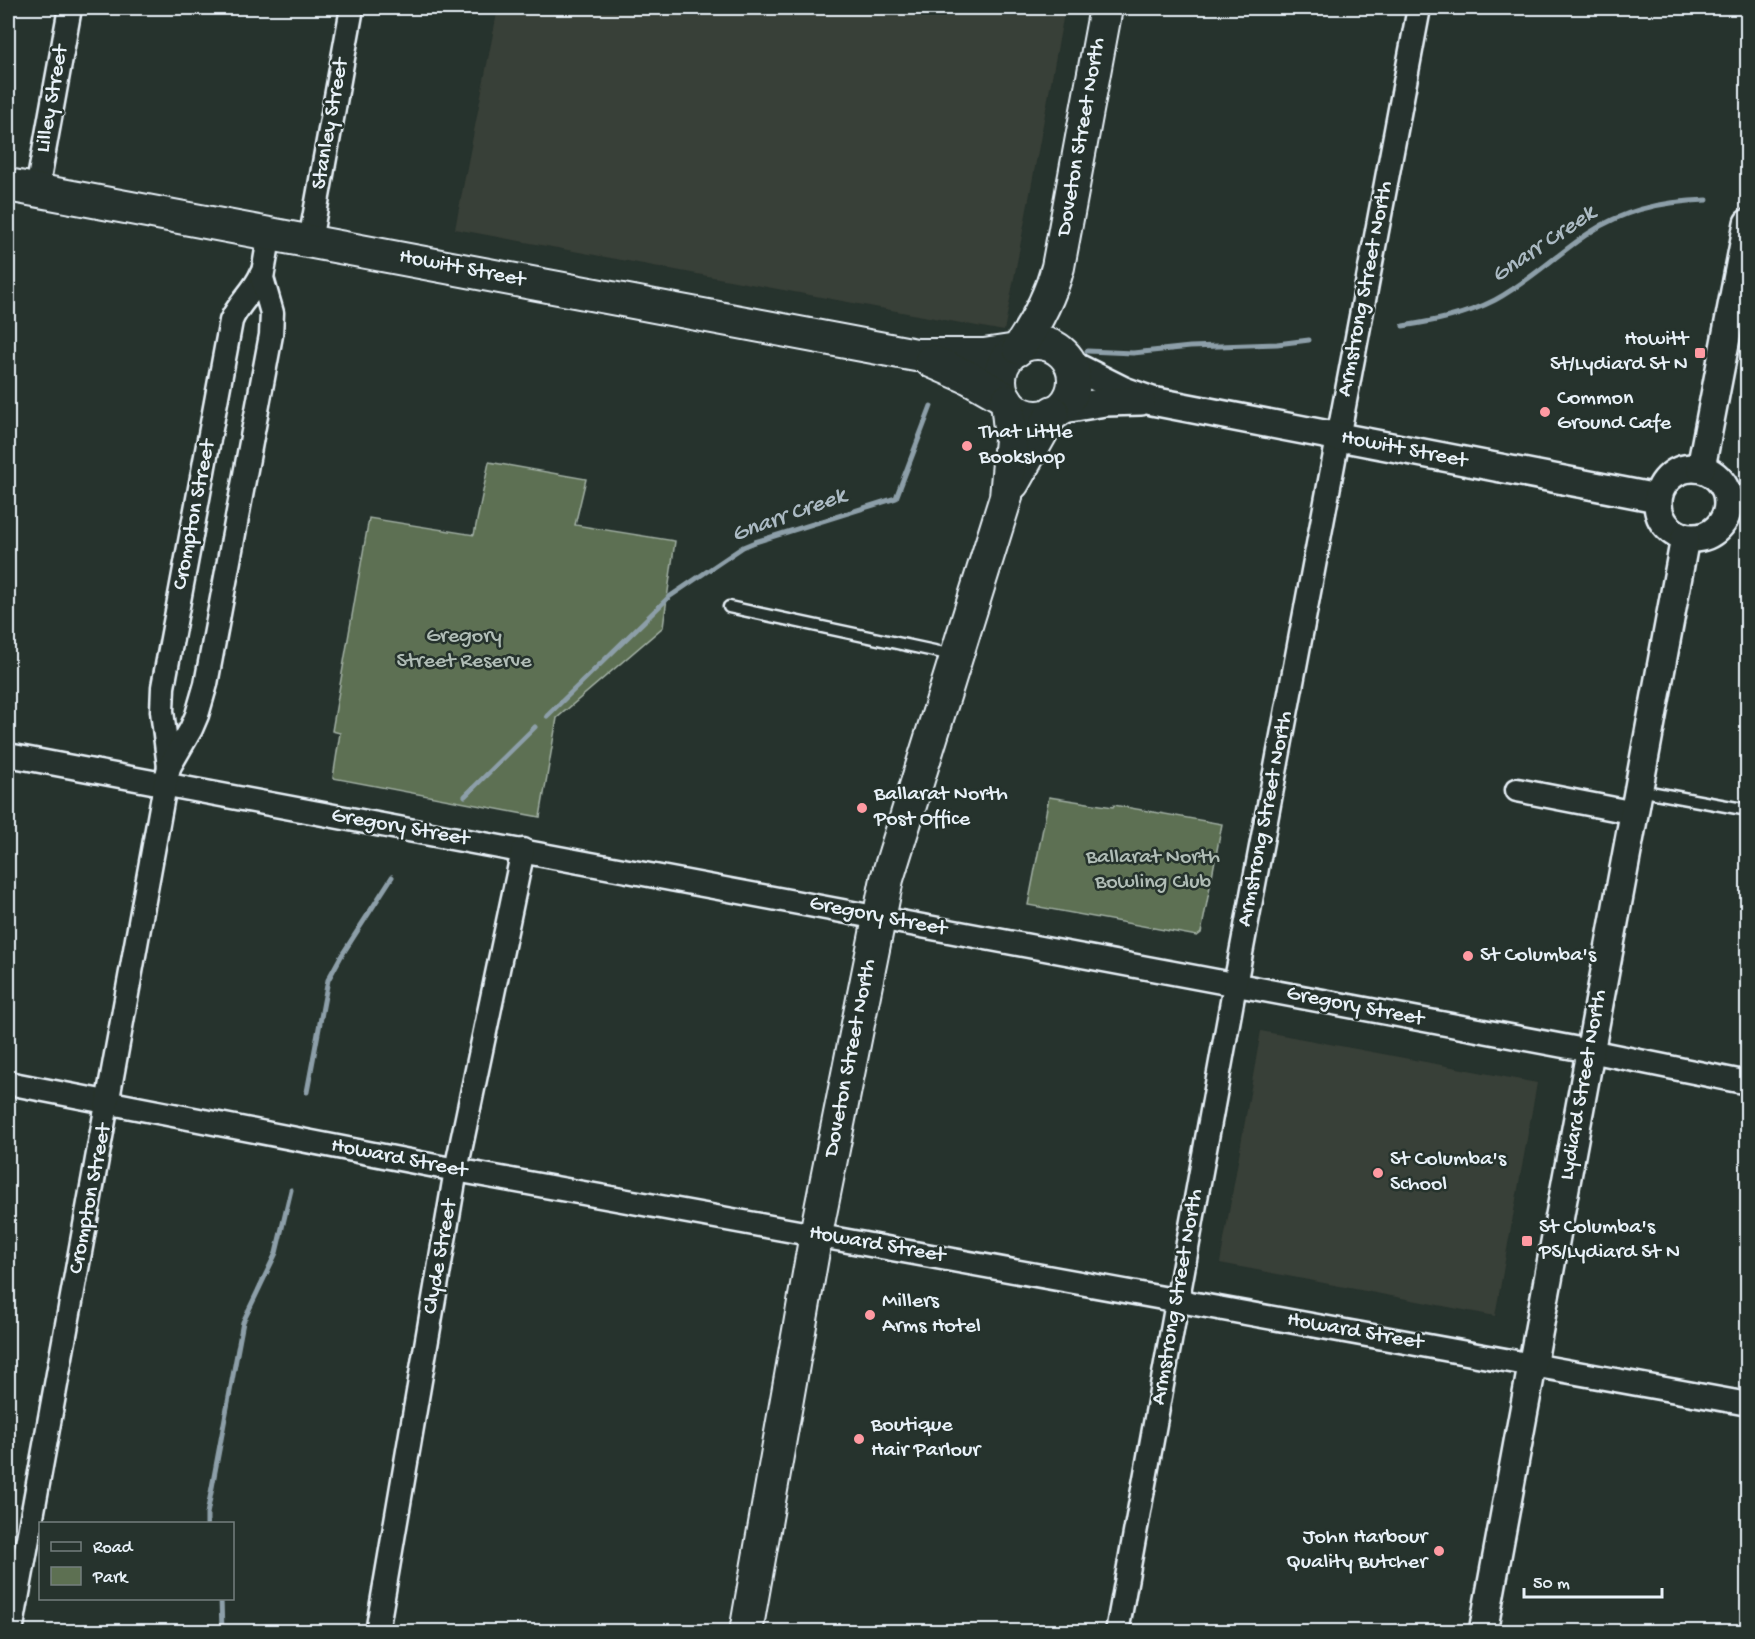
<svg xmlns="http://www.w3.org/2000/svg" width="1755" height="1639" viewBox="0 0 1755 1639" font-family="'Gochi Hand',sans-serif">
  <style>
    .built { fill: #393f37 }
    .green { fill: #5d7052; stroke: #a2b0a5; stroke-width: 1.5 }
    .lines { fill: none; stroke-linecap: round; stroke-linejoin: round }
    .stream { stroke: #8d9fa9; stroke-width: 5 }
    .service-casing { stroke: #e8f1f8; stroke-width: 15 }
    .minor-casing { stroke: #e8f1f8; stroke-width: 27 }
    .tertiary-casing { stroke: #e8f1f8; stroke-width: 32 }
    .secondary-casing { stroke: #e8f1f8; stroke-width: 36 }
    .service { stroke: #26332d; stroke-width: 10 }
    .minor { stroke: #26332d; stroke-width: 22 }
    .tertiary { stroke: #26332d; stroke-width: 27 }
    .secondary { stroke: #26332d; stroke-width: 32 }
    .poi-dot { fill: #ff9aa2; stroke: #26332d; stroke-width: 2 }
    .labels { text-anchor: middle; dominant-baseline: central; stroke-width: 5; stroke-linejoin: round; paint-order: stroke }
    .street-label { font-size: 22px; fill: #e8f1f8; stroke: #26332d }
    .poi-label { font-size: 22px; fill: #e8f1f8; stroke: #26332d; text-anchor: start }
    .park-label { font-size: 22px; fill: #b0bdb6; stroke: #26332d }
    .water-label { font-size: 24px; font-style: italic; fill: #abbac3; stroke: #26332d }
  </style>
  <rect width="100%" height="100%" fill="#26332d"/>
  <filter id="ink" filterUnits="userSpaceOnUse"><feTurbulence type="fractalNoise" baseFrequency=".0167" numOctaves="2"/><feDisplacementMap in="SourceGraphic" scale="12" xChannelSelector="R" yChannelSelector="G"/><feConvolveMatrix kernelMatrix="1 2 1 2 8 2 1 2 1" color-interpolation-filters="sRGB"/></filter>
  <g filter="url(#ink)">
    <g class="built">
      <path d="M498 8H1065L1004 331 455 229Z"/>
      <path d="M1261 1031 1537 1083 1495 1316 1220 1263Z"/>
    </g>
    <g class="green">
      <path d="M489 462 586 479 575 525 675 541 663 627 557 718 540 817 333 778 340 733 332 731 369 518 474 535Z"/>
      <path d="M1049 797 1113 807 1114 805 1222 824 1201 933 1197 936 1028 905Z"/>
    </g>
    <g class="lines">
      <g class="stream">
        <path d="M1403 326C1435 321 1466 315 1495 300 1529 282 1557 254 1589 233 1623 210 1666 201 1707 200"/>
        <path d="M1087 351 1133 353 1190 347 1277 344 1309 340"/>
        <path d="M547 716 669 597 743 547 755 542 896 498 931 406"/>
        <path d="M465 796 535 727"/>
        <path d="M307 1092 328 980 340 958 392 877"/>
        <path d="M207 1524V1514L243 1322 276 1253 291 1190"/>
        <path d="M221 1598 222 1632"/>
      </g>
      <defs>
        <g id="service">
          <path d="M729 607 953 655"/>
          <path d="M1639 790 1748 810"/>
        </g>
        <g id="minor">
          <path d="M37 190 70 8"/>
          <path d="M310 241 352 8"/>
          <path d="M8 755 1590 1051 1748 1083"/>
          <path d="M169 767 162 711 163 687 231 321C238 303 255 291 262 273"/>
          <path d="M1517 790 1635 813"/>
          <path d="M8 1083 456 1170 1748 1404"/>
          <path d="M11 1632 165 785 169 767 191 729 197 715 206 684 271 335 272 313 262 278 270 233"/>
          <path d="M377 1632 456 1170 523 850"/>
          <path d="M1117 1632 1235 985 1419 8"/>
        </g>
        <g id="tertiary">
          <path d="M1070 364 1124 391 1152 401 1657 498"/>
          <path d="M1058 410 1105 402 1141 401"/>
          <circle cx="1693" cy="503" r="35"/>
          <path d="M1701 468 1748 223"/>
          <path d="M1483 1632 1685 538"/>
        </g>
        <g id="secondary">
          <path d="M8 185 916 355H984L1017 350"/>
          <circle cx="1037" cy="380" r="37"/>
          <path d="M1019 348C1036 323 1050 297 1058 267L1106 8"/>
          <path d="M931 361 970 378 1005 398"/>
          <path d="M1013 483 1053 412"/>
          <path d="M746 1632 816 1234 887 879 1006 497 1011 439 1007 401"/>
        </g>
      </defs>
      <use href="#service" class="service-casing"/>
      <use href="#minor" class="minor-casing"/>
      <use href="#tertiary" class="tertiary-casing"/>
      <use href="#secondary" class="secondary-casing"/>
      <use href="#service" class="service"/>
      <use href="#minor" class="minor"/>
      <use href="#tertiary" class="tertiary"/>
      <use href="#secondary" class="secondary"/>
    </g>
  </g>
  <g class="poi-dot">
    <rect x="1694" y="347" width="12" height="12" rx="3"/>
    <circle cx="1545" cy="412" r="6"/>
    <circle cx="967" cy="446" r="6"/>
    <circle cx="862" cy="808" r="6"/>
    <circle cx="1468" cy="956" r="6"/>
    <circle cx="1378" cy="1173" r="6"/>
    <rect x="1521" y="1235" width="12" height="12" rx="3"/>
    <circle cx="870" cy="1315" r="6"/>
    <circle cx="859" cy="1439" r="6"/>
    <circle cx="1439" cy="1551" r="6"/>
  </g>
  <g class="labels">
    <g class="street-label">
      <text transform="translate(53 99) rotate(-80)">Lilley Street</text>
      <text transform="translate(331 124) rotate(-80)">Stanley Street</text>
      <text transform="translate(1082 137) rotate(-80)">Doveton Street North</text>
      <text transform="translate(462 269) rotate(11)">Howitt Street</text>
      <text transform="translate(1366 289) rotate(-79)">Armstrong Street North</text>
      <text transform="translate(1404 450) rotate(11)">Howitt Street</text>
      <text transform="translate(195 515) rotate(-79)">Crompton Street</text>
      <text transform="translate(1266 819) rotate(-79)">Armstrong Street North</text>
      <text transform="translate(400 828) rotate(10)">Gregory Street</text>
      <text transform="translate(878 917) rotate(11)">Gregory Street</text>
      <text transform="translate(1355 1007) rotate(11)">Gregory Street</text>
      <text transform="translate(851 1058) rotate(-79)">Doveton Street North</text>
      <text transform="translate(1584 1085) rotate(-80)">Lydiard Street North</text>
      <text transform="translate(399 1159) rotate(11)">Howard Street</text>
      <text transform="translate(91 1199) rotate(-79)">Crompton Street</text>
      <text transform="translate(877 1245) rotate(10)">Howard Street</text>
      <text transform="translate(441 1257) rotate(-80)">Clyde Street</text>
      <text transform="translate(1178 1297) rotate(-80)">Armstrong Street North</text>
      <text transform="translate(1355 1332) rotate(10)">Howard Street</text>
    </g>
    <g class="poi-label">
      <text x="1688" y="340" text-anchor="end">Howitt<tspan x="1688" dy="25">St/Lydiard St N</tspan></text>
      <text x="1557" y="399">Common<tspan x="1557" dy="25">Ground Cafe</tspan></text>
      <text x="979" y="433">That Little<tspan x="979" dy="25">Bookshop</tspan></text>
      <text x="874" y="795">Ballarat North<tspan x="874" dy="25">Post Office</tspan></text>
      <text x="1480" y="956">St Columba's</text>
      <text x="1390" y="1160">St Columba's<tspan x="1390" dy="25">School</tspan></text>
      <text x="1539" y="1228">St Columba's<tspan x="1539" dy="25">PS/Lydiard St N</tspan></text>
      <text x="882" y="1302">Millers<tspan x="882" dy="25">Arms Hotel</tspan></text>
      <text x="871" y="1426">Boutique<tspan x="871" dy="25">Hair Parlour</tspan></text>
      <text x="1427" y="1538" text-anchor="end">John Harbour<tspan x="1427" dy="25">Quality Butcher</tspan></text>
    </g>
    <g class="park-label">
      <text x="464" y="637">Gregory<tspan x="464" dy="25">Street Reserve</tspan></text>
      <text x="1153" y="858">Ballarat North<tspan x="1153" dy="25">Bowling Club</tspan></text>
    </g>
    <g class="water-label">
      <text transform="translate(1544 245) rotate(-34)">Gnarr Creek</text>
      <text transform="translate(789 516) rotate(-20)">Gnarr Creek</text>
    </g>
  </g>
  <rect width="1755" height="1639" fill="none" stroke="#26332d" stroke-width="30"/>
  <rect x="15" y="15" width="1725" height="1609" fill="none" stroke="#e8f1f8" stroke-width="2" filter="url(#ink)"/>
  <rect x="39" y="1522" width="195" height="78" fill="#26332d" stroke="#747f7e" stroke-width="1.5"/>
  <rect x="51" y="1542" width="30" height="9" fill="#26332d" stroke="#747f7e" stroke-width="1.5"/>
  <text x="93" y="1552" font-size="18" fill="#e8f1f8">Road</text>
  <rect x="51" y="1567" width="30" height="18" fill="#5d7052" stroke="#747f7e" stroke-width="1.5"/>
  <text x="93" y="1582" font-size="18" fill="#e8f1f8">Park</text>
  <path d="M1524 1588v9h138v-9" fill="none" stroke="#e8f1f8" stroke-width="3"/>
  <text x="1533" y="1588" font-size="18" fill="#e8f1f8" stroke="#26332d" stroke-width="4.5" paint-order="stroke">50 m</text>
</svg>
